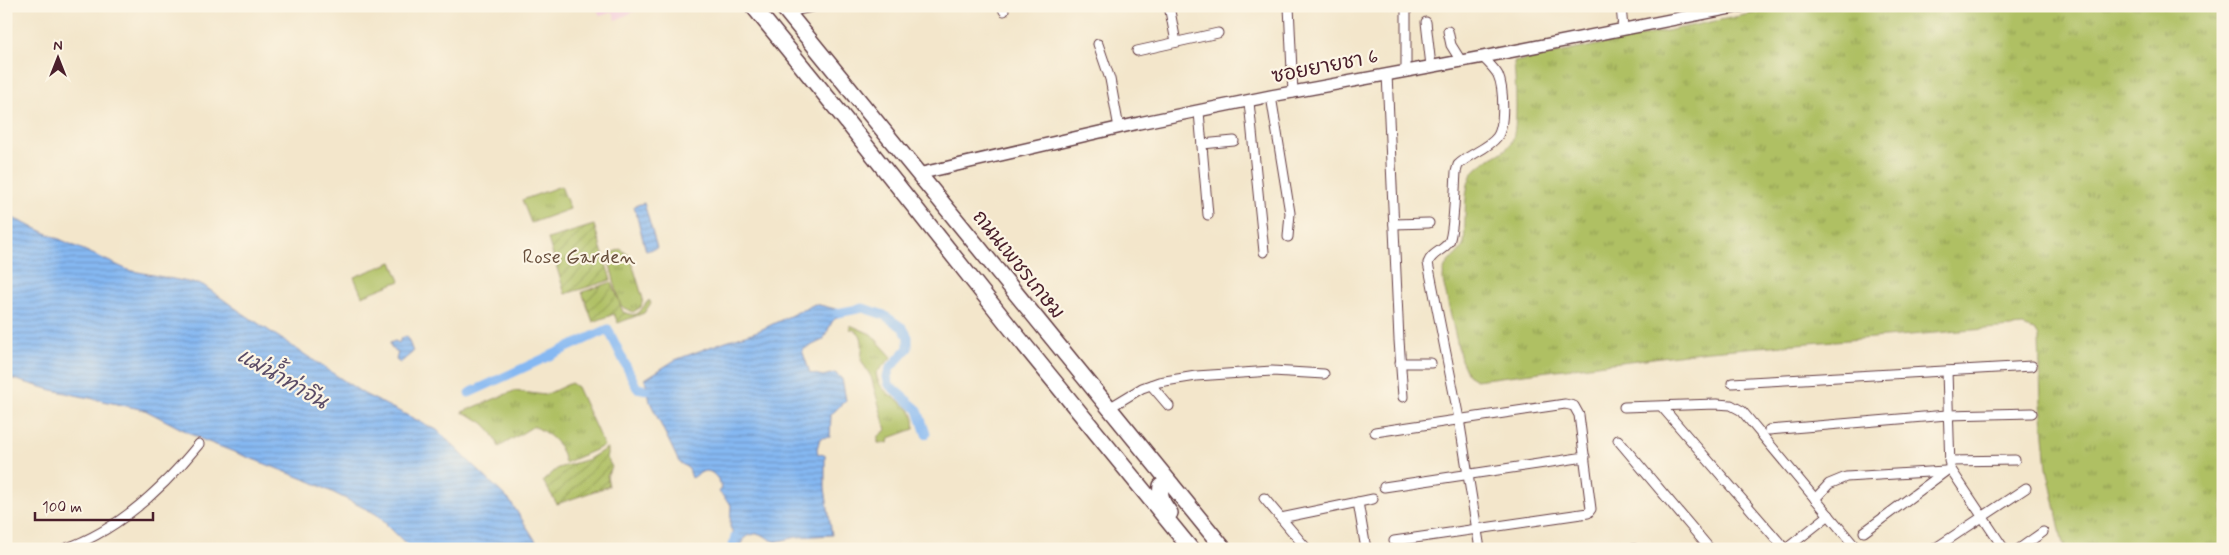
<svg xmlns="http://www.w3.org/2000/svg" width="2229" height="555" viewBox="0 0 2229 555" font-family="Mynerve,'Playpen Sans Thai',sans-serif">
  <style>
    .built { fill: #f4cfdc }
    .grass { fill: url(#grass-tufts); stroke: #7c7047 }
    .garden { fill: url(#garden-furrows); stroke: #7c7047 }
    .pitch { fill: #afc063; stroke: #7c7047 }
    .water { fill: url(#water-rules); stroke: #686c8e }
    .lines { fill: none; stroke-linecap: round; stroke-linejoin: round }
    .canal { stroke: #85b8f2; stroke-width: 9 }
    .minor-casing { stroke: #633d43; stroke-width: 11 }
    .tertiary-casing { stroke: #633d43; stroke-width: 14 }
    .primary-casing { stroke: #633d43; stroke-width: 18 }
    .minor { stroke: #fff; stroke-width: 9 }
    .tertiary { stroke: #fff; stroke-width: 11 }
    .primary { stroke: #fff; stroke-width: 15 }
    .labels { text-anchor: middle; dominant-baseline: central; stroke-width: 4.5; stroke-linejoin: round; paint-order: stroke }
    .street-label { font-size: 20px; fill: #4a1f2b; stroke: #fcf5e5 }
    .park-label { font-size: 20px; fill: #684f3c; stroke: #fcf5e5 }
    .water-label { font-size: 21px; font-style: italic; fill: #5c4d67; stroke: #fcf5e5 }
  </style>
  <defs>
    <pattern id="grass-tufts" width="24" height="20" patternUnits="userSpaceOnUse" patternTransform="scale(1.25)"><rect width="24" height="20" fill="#afc063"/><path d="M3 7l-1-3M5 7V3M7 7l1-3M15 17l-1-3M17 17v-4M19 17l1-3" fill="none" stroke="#909b52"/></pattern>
    <pattern id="garden-furrows" width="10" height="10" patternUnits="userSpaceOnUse" patternTransform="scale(1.25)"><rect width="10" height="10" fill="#afc063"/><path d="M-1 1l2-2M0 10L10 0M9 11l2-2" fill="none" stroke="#909b52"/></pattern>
    <pattern id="water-rules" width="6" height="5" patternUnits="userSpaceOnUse" patternTransform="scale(1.25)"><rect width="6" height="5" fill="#85b8f2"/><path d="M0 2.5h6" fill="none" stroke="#6f95c4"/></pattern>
  </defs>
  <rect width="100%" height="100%" fill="#fcf5e5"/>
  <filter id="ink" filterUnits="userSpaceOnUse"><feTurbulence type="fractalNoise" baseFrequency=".02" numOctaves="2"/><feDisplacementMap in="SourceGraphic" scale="10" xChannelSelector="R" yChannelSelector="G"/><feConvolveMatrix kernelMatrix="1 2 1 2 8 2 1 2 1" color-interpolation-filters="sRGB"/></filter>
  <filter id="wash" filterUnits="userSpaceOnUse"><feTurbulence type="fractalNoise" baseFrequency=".0096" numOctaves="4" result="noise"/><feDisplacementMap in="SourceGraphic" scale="20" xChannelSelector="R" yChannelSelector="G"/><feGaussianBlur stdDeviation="1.12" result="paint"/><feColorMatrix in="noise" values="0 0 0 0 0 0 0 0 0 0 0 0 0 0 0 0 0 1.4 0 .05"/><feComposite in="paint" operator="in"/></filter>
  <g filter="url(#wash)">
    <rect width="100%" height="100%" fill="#f3e6cb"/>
    <path class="built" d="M596 6H646L616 20 613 12 600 16Z"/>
    <g class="grass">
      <path d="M1789 6H2223V549H2064L2047 468 2041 404 2039 337 2034 330 2023 326 1709 351 1476 380 1468 375 1461 360 1443 281C1443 256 1455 263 1464 243 1466 226 1463 188 1472 174 1481 160 1499 157 1509 146 1520 135 1515 78 1514 62Z"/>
      <path d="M561 186 570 209 531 223 522 200Z"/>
      <path d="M620 249 630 256 643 299 641 307 633 312 624 308 620 304 609 261V255Z"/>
      <path d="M850 325 871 334 892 357 876 373C880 403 919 398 914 429L889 438 888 443H878V437L886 430 871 377 861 360C862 349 866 331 850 329Z"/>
      <path d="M571 383 577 387 604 446 565 463C560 441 553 437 534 426L499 447C490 425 483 421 462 412L514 391 545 395Z"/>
    </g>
    <g class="garden">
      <path d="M594 225 611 280 565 294 548 239Z"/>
      <path d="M612 282 623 312C641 319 639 310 649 300L651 303 644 313 618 323 614 314 593 322 582 292Z"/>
      <path d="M607 448V458L612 467 607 476 609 486 557 504 543 481 558 468 589 459Z"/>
    </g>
    <path class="pitch" d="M392 262 400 281 362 296 354 277Z"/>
    <g class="water">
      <path d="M644 203 657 248 646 251 634 206Z"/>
      <path d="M6 215 128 270 203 285 238 310 364 394 437 430 510 501 541 549H411L376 514 312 482 203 440 145 410 52 390 6 377Z"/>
      <path d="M815 304 836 309 837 317 832 322 823 340 802 350 810 373 823 376 835 373 842 379 846 400 831 415 830 437 820 438 817 449 818 454 825 455V488L832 535 797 537 775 542C761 536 763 529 744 538L741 548 730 527 731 505 719 492 722 488C719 479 711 466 700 473 697 474 695 477 692 478L689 469 679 462 650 402 645 379 675 360 726 341 758 331Z"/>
      <path d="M407 336 413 352 400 363 396 360 398 352 391 348 390 343 395 341 399 343 401 338Z"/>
    </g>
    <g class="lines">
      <g class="canal">
        <path d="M837 313 863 308 884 315 903 328 908 337V348L890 368 887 377 889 385 918 410 926 434"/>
        <path d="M469 393 608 329 637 388 647 390"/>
        <path d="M732 549 735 537"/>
      </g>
    </g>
  </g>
  <g filter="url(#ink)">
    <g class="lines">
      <defs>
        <g id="minor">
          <path d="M1002 6 1004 11"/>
          <path d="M1169 6 1176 42"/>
          <path d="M1289 6 1293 93"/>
          <path d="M1621 6 1623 29"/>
          <path d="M787 12 817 6"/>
          <path d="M1426 22 1431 66"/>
          <path d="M1448 31 1451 45 1461 61"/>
          <path d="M1098 44 1110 79 1119 128"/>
          <path d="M1137 51 1218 33"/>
          <path d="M1406 71V6"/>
          <path d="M1387 74 1399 340 1403 397"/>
          <path d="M1271 96 1290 213 1288 237"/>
          <path d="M1249 102 1264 252"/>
          <path d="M1199 112 1208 215"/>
          <path d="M1202 144 1234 141"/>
          <path d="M1394 224 1429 223"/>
          <path d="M1400 363H1431"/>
          <path d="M1947 371 1950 468 2004 549"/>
          <path d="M1732 383 2032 366"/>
          <path d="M1151 385 1169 406"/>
          <path d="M1624 407 1716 404 1731 405 1742 411 1857 549"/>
          <path d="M1662 407 1785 549"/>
          <path d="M1109 408 1142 388 1159 382 1196 376 1272 371 1324 374"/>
          <path d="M1769 430 1947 415 2032 413"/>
          <path d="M1375 432 1565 404 1574 406 1579 415 1591 509 1588 513 1394 541"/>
          <path d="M1618 440 1710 549"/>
          <path d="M1949 461 2015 460"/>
          <path d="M1384 487 1585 457"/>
          <path d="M1264 498 1307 549"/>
          <path d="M1815 499 1829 484 1846 477 1945 471"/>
          <path d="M1358 502 1366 549"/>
          <path d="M1281 518 1373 499"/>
          <path d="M1864 532 1946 471"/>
          <path d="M64 549C118 531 164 487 199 444"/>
          <path d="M1480 549 1459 419 1428 263C1432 252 1443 251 1449 242 1454 232 1455 185 1456 172L1458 165C1469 154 1488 149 1497 137 1505 126 1504 88 1498 75 1495 69 1488 63 1483 57"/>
          <path d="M1633 549H1635"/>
          <path d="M1786 549 1829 515"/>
          <path d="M1934 549 2026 488"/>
          <path d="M2019 549 2043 532"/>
        </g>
        <path id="tertiary" d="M918 174 1139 123 1271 96 1483 57 1741 6"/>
        <g id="primary">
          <path d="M753 6 840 113 1009 326 1191 549"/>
          <path d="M782 6 1224 549"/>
          <path d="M1170 513C1163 504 1159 498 1161 486L1171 484"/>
        </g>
      </defs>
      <use href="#minor" class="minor-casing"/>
      <use href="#tertiary" class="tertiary-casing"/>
      <use href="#primary" class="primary-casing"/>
      <use href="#minor" class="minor"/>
      <use href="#tertiary" class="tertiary"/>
      <use href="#primary" class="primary"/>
    </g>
  </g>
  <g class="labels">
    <g class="street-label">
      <text transform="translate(1325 67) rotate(-11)">ซอยยายชา 6</text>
      <text transform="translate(1018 265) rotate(51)">ถนนเพชรเกษม</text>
    </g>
    <g class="park-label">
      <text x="579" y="257">Rose Garden</text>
    </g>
    <g class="water-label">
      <text transform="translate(282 379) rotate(30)">แม่น้ำท่าจีน</text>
    </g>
  </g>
  <rect width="2229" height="555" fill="none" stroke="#fcf5e5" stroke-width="25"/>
  <g transform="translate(58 58)" stroke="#fcf5e5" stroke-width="4" paint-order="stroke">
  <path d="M0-4L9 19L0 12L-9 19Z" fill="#4a1f2b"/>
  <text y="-8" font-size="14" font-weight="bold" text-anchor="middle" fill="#4a1f2b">N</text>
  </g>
  <path d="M35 512v8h118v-8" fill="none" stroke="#4a1f2b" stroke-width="2.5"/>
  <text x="42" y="512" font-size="15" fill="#4a1f2b" stroke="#fcf5e5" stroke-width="4" paint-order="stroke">100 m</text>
</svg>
